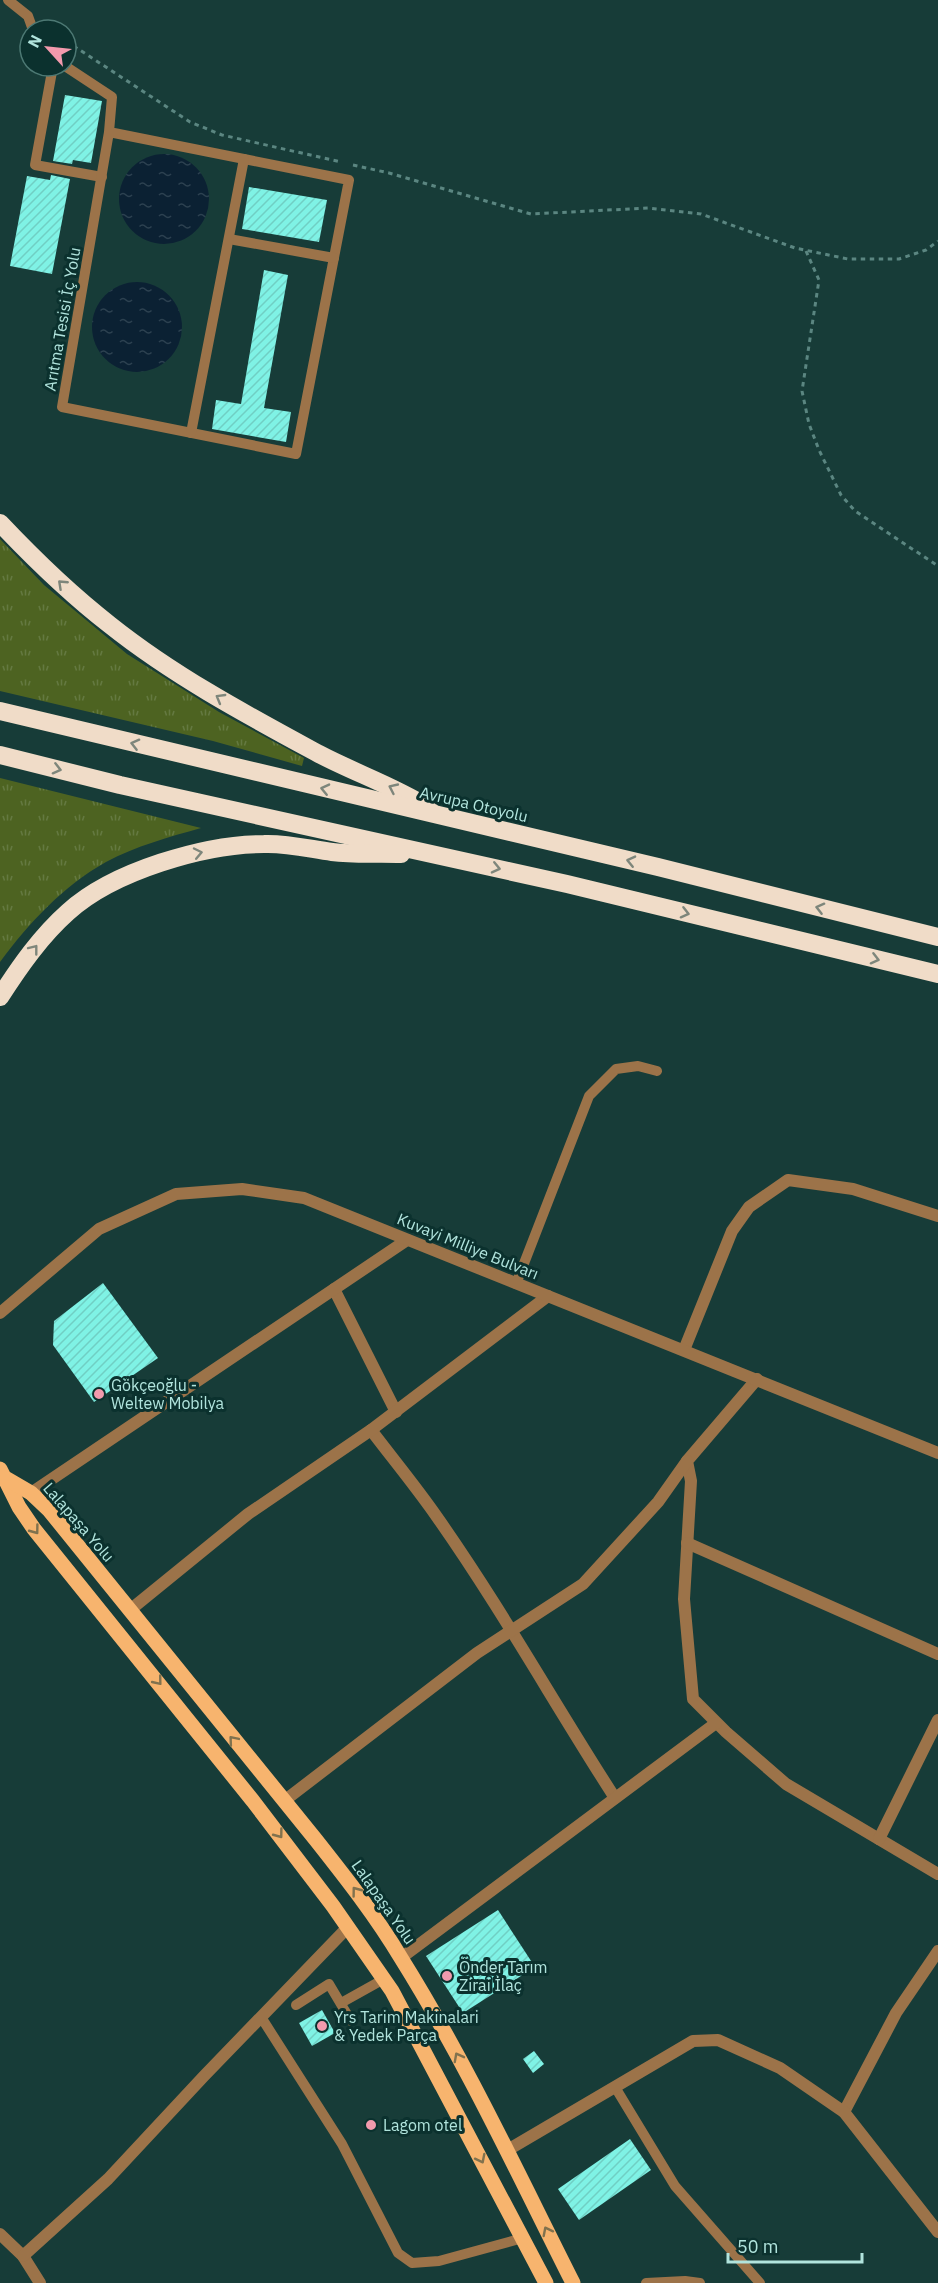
<svg xmlns="http://www.w3.org/2000/svg" width="938" height="2283" viewBox="0 0 938 2283" font-family="'IBM Plex Sans',sans-serif">
  <style>
    .grass { fill: url(#grass-tufts) }
    .water { fill: url(#water-ripples) }
    .building { fill: url(#building-hatch) }
    .lines { fill: none; stroke-linecap: round; stroke-linejoin: round }
    .path { stroke: #5b8681; stroke-width: 3; stroke-dasharray: 4.5 4.5; stroke-linecap: butt }
    .service { stroke: #9c7349; stroke-width: 10 }
    .minor { stroke: #9c7349; stroke-width: 12 }
    .tertiary { stroke: #9c7349; stroke-width: 12 }
    .primary { stroke: #f7b46e; stroke-width: 15 }
    .motorway { stroke: #f0dcc8; stroke-width: 18 }
    .oneway { stroke: #7e867b }
    .oneway2 { stroke: #81724e }
    .poi-dot { fill: #f29aad; stroke: #0b312e; stroke-width: 2 }
    .labels { text-anchor: middle; dominant-baseline: central; stroke-width: 6; stroke-linejoin: round; paint-order: stroke }
    .street-label { font-size: 16px; fill: #b1e4dd; stroke: #0b312e }
    .poi-label { font-size: 16px; fill: #b1e4dd; stroke: #0b312e; text-anchor: start }
  </style>
  <defs>
    <pattern id="grass-tufts" width="24" height="20" patternUnits="userSpaceOnUse" patternTransform="scale(1.5)"><rect width="24" height="20" fill="#4d6321"/><path d="M3 7l-1-3M5 7V3M7 7l1-3M15 17l-1-3M17 17v-4M19 17l1-3" fill="none" stroke="#647941"/></pattern>
    <pattern id="water-ripples" width="26" height="14" patternUnits="userSpaceOnUse" patternTransform="scale(1.5)"><rect width="26" height="14" fill="#0b2133"/><path d="M2 4q2-2 4 0t4 0M15 11q2-2 4 0t4 0" fill="none" stroke="#2c4150"/></pattern>
    <pattern id="building-hatch" width="6" height="6" patternUnits="userSpaceOnUse" patternTransform="scale(1.5)"><rect width="6" height="6" fill="#7ff2e5"/><path d="M-1 1l2-2M0 6l6-6M5 7l2-2" fill="none" stroke="#70cfc4"/></pattern>
  </defs>
  <rect width="100%" height="100%" fill="#173c38"/>
  <g class="grass">
    <path d="M0 539 44 585 127 654 219 712 304 758 302 766 213 741 0 691Z"/>
    <path d="M0 778 201 828C169 837 136 846 106 862 63 886 29 923 0 962Z"/>
  </g>
  <g class="water">
    <circle cx="164" cy="199" r="45"/>
    <circle cx="137" cy="327" r="45"/>
  </g>
  <g class="building">
    <path d="M65 95 102 101 91 163 73 160 72 164 53 161Z"/>
    <path d="M51 175 70 179 52 274 10 266 27 176 50 180Z"/>
    <path d="M249 187 327 200 319 242 242 229Z"/>
    <path d="M264 270 288 275 264 408 291 412 286 442 212 429 216 400 241 404Z"/>
    <path d="M103 1283 158 1358 94 1402 53 1345 54 1321Z"/>
    <path d="M498 1910 535 1967 463 2013 426 1956Z"/>
    <path d="M322 2010 335 2033 312 2046 299 2023Z"/>
    <path d="M534 2051 544 2064 533 2073 523 2059Z"/>
    <path d="M630 2139 651 2170 579 2220 558 2189Z"/>
  </g>
  <g class="lines">
    <g class="path">
      <path d="M66 41 190 122 222 135 341 162"/>
      <path d="M353 165 389 173 531 214 648 208 701 214 795 248 848 259H899L926 250 938 241"/>
      <path d="M806 251 819 280 802 391 809 424 819 450 841 495 855 511 938 566"/>
    </g>
    <g class="service">
      <path d="M8 0 28 16 33 30"/>
      <path d="M53 66 35 165 102 177"/>
      <path d="M65 66 112 97 109 132 62 407 296 454 349 180 109 132"/>
      <path d="M229 239 334 258"/>
      <path d="M191 433 244 159"/>
      <path d="M516 1284 589 1096 616 1069 638 1066 657 1071"/>
      <path d="M341 2003 384 1979"/>
      <path d="M296 2005 329 1984 351 2021"/>
      <path d="M261 2017 342 2144 398 2253 412 2263 439 2261 523 2238"/>
      <path d="M615 2087 675 2186 760 2283"/>
      <path d="M646 2283 685 2281 700 2283"/>
    </g>
    <g class="minor">
      <path d="M334 1289 396 1412"/>
      <path d="M684 1350 732 1231 749 1207 788 1180 853 1189 938 1216"/>
      <path d="M757 1379 687 1461 691 1481 684 1599 693 1699 726 1732 786 1784 938 1874"/>
      <path d="M371 1430C393 1459 417 1488 437 1517 501 1608 555 1705 615 1798"/>
      <path d="M31 1493 407 1240"/>
      <path d="M687 1543 938 1654"/>
      <path d="M130 1610 248 1514 371 1430 548 1296"/>
      <path d="M284 1801 477 1653 583 1584 658 1502 687 1461"/>
      <path d="M879 1839 938 1720"/>
      <path d="M401 1958 716 1723"/>
      <path d="M844 2112 896 2013 938 1951"/>
      <path d="M506 2151 693 2041 718 2040 780 2068 844 2112 938 2232"/>
      <path d="M0 2234 23 2256 40 2283"/>
      <path d="M23 2256 108 2179 204 2076 348 1927"/>
    </g>
    <path class="tertiary" d="M0 1313 99 1229 176 1194 242 1189 304 1198 938 1453"/>
    <g class="primary">
      <path d="M0 1469 19 1507 34 1529 253 1801 333 1906 392 1991 546 2283"/>
      <path d="M7 1479 31 1493 49 1510 316 1840C346 1878 376 1916 401 1958 466 2062 518 2174 573 2283"/>
    </g>
    <g class="motorway">
      <path d="M0 523C34 559 70 594 110 625 174 676 247 715 319 754 355 773 394 786 429 808"/>
      <path d="M0 711 658 867 938 937"/>
      <path d="M0 755 120 785 567 884 938 974"/>
      <path d="M0 997C20 966 41 936 68 912 113 871 205 844 264 844 287 843 310 849 332 852 355 855 378 853 401 854"/>
    </g>
  </g>
  <defs><path id="oneway-chevron" d="M-2-3.5L2.5 0L-2 3.5" fill="none" stroke-width="1.6" stroke-linecap="round" stroke-linejoin="round" transform="scale(1.5)"/></defs>
  <g class="oneway">
    <use href="#oneway-chevron" transform="translate(62 584) rotate(-137)"/>
    <use href="#oneway-chevron" transform="translate(220 698) rotate(-150)"/>
    <use href="#oneway-chevron" transform="translate(135 744) rotate(-166)"/>
    <use href="#oneway-chevron" transform="translate(57 769) rotate(14)"/>
    <use href="#oneway-chevron" transform="translate(393 788) rotate(-155)"/>
    <use href="#oneway-chevron" transform="translate(325 789) rotate(-167)"/>
    <use href="#oneway-chevron" transform="translate(198 853) rotate(-12)"/>
    <use href="#oneway-chevron" transform="translate(631 861) rotate(-167)"/>
    <use href="#oneway-chevron" transform="translate(496 868) rotate(13)"/>
    <use href="#oneway-chevron" transform="translate(820 908) rotate(-166)"/>
    <use href="#oneway-chevron" transform="translate(685 913) rotate(14)"/>
    <use href="#oneway-chevron" transform="translate(34 949) rotate(-52)"/>
    <use href="#oneway-chevron" transform="translate(875 959) rotate(14)"/>
  </g>
  <g class="oneway2">
    <use href="#oneway-chevron" transform="translate(35 1530) rotate(53)"/>
    <use href="#oneway-chevron" transform="translate(158 1681) rotate(51)"/>
    <use href="#oneway-chevron" transform="translate(233 1740) rotate(-130)"/>
    <use href="#oneway-chevron" transform="translate(279 1834) rotate(53)"/>
    <use href="#oneway-chevron" transform="translate(356 1891) rotate(-127)"/>
    <use href="#oneway-chevron" transform="translate(458 2057) rotate(-118)"/>
    <use href="#oneway-chevron" transform="translate(481 2159) rotate(63)"/>
    <use href="#oneway-chevron" transform="translate(547 2231) rotate(-117)"/>
  </g>
  <g class="poi-dot">
    <circle cx="99" cy="1394" r="6"/>
    <circle cx="447" cy="1976" r="6"/>
    <circle cx="322" cy="2026" r="6"/>
    <circle cx="371" cy="2125" r="6"/>
  </g>
  <g class="labels">
    <g class="street-label">
      <text transform="translate(62 319) rotate(-80)">Arıtma Tesisi İç Yolu</text>
      <text transform="translate(474 804) rotate(13)">Avrupa Otoyolu</text>
      <text transform="translate(468 1246) rotate(22)">Kuvayi Milliye Bulvarı</text>
      <text transform="translate(79 1522) rotate(49)">Lalapaşa Yolu</text>
      <text transform="translate(384 1902) rotate(55)">Lalapaşa Yolu</text>
    </g>
    <g class="poi-label">
      <text x="111" y="1385">Gökçeoğlu -<tspan x="111" dy="18">Weltew Mobilya</tspan></text>
      <text x="459" y="1967">Önder Tarım<tspan x="459" dy="18">Zirai İlaç</tspan></text>
      <text x="334" y="2017">Yrs Tarim Makinalari<tspan x="334" dy="18">&amp; Yedek Parça</tspan></text>
      <text x="383" y="2125">Lagom otel</text>
    </g>
  </g>
  <g transform="translate(48 48) rotate(297)"><circle r="28" fill="#0b312e" stroke="#4d7974" stroke-width="1.5"/>
  <path d="M0-4.5L10 22L0 15L-10 22Z" fill="#f29aad"/>
  <text y="-9" font-size="16" font-weight="bold" text-anchor="middle" fill="#b1e4dd">N</text>
  </g>
  <path d="M728 2253v9h134v-9" fill="none" stroke="#b1e4dd" stroke-width="3"/>
  <text x="737" y="2253" font-size="18" fill="#b1e4dd" stroke="#0b312e" stroke-width="4.5" paint-order="stroke">50 m</text>
</svg>
